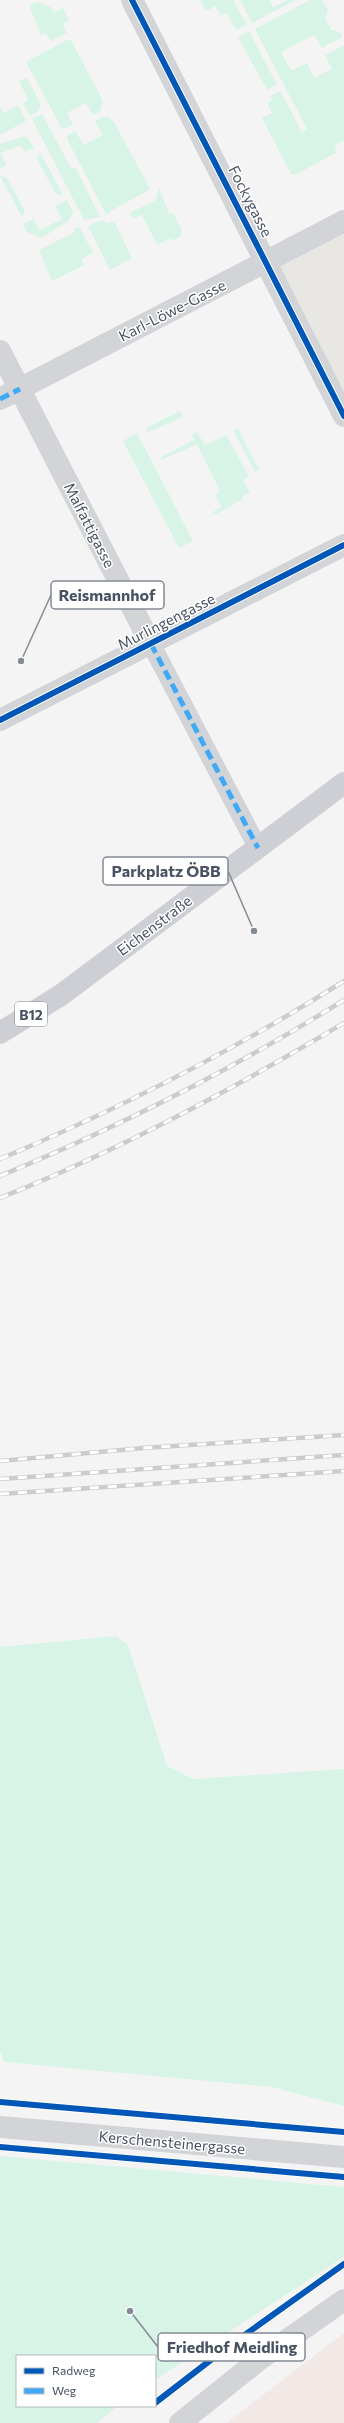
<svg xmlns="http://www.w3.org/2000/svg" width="344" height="2423" viewBox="0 0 344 2423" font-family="Commissioner,sans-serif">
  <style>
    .commercial { fill: #e8e7e3 }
    .medical { fill: #f2e8e6 }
    .green { fill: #d7f4e7 }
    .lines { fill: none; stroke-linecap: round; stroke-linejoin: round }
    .pedestrian { stroke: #d2d4d7; stroke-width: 19 }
    .minor { stroke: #d2d4d7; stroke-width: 22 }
    .tertiary { stroke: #d2d4d7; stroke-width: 22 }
    .primary { stroke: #cdcfd4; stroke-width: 22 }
    .rail-casing { stroke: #cbcccf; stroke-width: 4.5 }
    .rail { stroke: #fff; stroke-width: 3; stroke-dasharray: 9; stroke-linecap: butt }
    .quiet { stroke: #3fa9f5; stroke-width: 5; stroke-dasharray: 10 5; stroke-linecap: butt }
    .cycleway-casing { stroke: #fff; stroke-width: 8 }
    .cycleway { stroke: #0057b8; stroke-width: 6 }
    .labels { text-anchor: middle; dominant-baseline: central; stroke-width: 3; stroke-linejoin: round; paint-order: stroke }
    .shield { fill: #fff; stroke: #7f8691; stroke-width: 1 }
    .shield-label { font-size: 14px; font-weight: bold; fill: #485262 }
    .street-label { font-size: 15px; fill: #485262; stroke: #fff }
    .leader { fill: none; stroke: #848b95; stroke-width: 1.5 }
    .callout-dot { fill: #848b95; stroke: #fff; stroke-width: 1.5 }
    .callout { fill: #fff; stroke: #848b95; stroke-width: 1.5 }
    .callout-label { font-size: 16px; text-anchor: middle; font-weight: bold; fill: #485262 }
  </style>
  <rect width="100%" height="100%" fill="#f4f4f4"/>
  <path class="commercial" d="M344 221V416L267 261Z"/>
  <path class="medical" d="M344 2333V2423H226L343 2334Z"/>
  <g class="green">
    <path d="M200 0H233L247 25 236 30 227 13 221 15 215 6 206 11Z"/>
    <path d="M240 0H270L273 7 288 0H296L252 23Z"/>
    <path d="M310 0H322L328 10 325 18 331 30 340 32 342 37 322 48 314 35 281 52 291 71 307 63 314 78 332 69 325 55 344 45V140L334 146 337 152 295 175 291 174 262 118 272 113 267 103 272 100 271 96 280 91 302 132 307 129 255 29Z"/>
    <path d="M38 2 52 8 54 12 63 8 69 20 63 24 67 33 51 41 45 33 41 35 29 5Z"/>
    <path d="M249 31 277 85 267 90 238 37Z"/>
    <path d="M67 40H71L103 101 100 112 93 115 86 103 67 113 73 125 62 129 26 62Z"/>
    <path d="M27 78 41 104 38 112 30 115 23 103 28 100 19 81Z"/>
    <path d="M18 105 26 121 0 135V107L4 113Z"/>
    <path d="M42 114 71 168H76L100 217 84 220 32 119Z"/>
    <path d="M102 117H108L114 122 150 189 106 214 67 139 68 135 75 131 84 145 103 135 95 121Z"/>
    <path d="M26 136 34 148 25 152 21 145 1 153 6 165 0 168V144Z"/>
    <path d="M41 154 63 195 56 194 36 157Z"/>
    <path d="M0 176 6 177 25 210 22 217Z"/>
    <path d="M159 188 169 213H173L182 230 180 237 172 241 170 238 157 245 142 215 133 219 130 213 156 200Z"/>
    <path d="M67 200 73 213 69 221 41 238 27 232 23 224 33 219 40 230 62 219 55 206Z"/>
    <path d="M102 220 108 223 114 221 132 258 110 270 88 226Z"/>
    <path d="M77 227 80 228 93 253 81 259 84 265 52 281 39 250 75 232 74 229Z"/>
    <path d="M180 411 183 417 148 432 146 428Z"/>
    <path d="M238 428 259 470 255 472 234 432Z"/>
    <path d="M197 432 205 445 226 435 249 476 243 480 250 492 242 496 243 499 214 515 213 512 222 507 215 495 220 491 197 444 162 460 160 458 194 440 192 435Z"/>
    <path d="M137 433 193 541 179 548 123 441Z"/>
    <path d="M116 1636 128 1645 167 1766 193 1779 344 1769V2106L272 2087 4 2062 0 2051V1647Z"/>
    <path d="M0 2156 344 2187V2257L155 2380V2356H17V2406H118L97 2423H0Z"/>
  </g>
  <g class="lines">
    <path class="pedestrian" d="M151 644 258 848"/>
    <g class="minor">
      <path d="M132 0 344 416"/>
      <path d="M0 351 151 644"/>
      <path d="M0 399 344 221"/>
      <path d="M0 720 344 545"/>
      <path d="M180 2423 260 2359 344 2300"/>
    </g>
    <path class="tertiary" d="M0 2127 344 2157"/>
    <path class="primary" d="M0 1033 61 995 344 783"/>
    <defs>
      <g id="rail">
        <path d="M0 1159C119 1109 235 1050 344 981"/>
        <path d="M0 1176C119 1127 235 1068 344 1000"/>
        <path d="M0 1198C120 1150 233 1089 344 1023"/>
        <path d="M0 1461 143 1448 344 1435"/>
        <path d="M0 1479 344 1455"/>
        <path d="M0 1494 344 1471"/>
      </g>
    </defs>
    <use href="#rail" class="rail-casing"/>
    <use href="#rail" class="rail"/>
    <g class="quiet">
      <path d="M0 399 20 389"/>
      <path d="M151 644 258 848"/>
    </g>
    <defs>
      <g id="cycleway">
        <path d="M132 0 344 416"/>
        <path d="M0 720 344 545"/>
        <path d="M0 2102 344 2132"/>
        <path d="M0 2147 344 2177"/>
        <path d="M155 2403 225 2349 344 2264"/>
      </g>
    </defs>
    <use href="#cycleway" class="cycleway-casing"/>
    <use href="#cycleway" class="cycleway"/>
  </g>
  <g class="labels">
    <rect class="shield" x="15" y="1002" width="32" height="24" rx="3"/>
    <g class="shield-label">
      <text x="31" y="1014">B12</text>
    </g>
    <g class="street-label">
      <text transform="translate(251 201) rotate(63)">Fockygasse</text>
      <text transform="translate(172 310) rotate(-27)">Karl-Löwe-Gasse</text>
      <text transform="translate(90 525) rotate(63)">Malfattigasse</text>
      <text transform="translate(166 621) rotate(-27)">Murlingengasse</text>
      <text transform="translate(154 925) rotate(-37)">Eichenstraße</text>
      <text transform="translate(172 2142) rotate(5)">Kerschensteinergasse</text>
    </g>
  </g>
  <path class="leader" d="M21 661L51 595M254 931L228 871M130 2311L158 2347"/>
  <g class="callout-dot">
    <circle cx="21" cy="661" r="4"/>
    <circle cx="254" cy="931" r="4"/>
    <circle cx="130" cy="2311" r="4"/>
  </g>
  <g class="callout">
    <rect x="51" y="581" width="113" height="28" rx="4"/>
    <rect x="103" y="857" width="125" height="28" rx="4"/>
    <rect x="158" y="2333" width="147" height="28" rx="4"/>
  </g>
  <g class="callout-label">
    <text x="107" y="601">Reismannhof</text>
    <text x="166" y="877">Parkplatz ÖBB</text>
    <text x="232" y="2353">Friedhof Meidling</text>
  </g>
  <rect x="16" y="2355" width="140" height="52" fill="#ffffff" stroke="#b6bac0"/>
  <rect x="24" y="2368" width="20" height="6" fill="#0057b8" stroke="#b6bac0"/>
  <text x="52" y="2375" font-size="12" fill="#485262">Radweg</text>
  <rect x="24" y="2388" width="20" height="6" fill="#3fa9f5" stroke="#b6bac0"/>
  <text x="52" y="2395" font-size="12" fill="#485262">Weg</text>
</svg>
